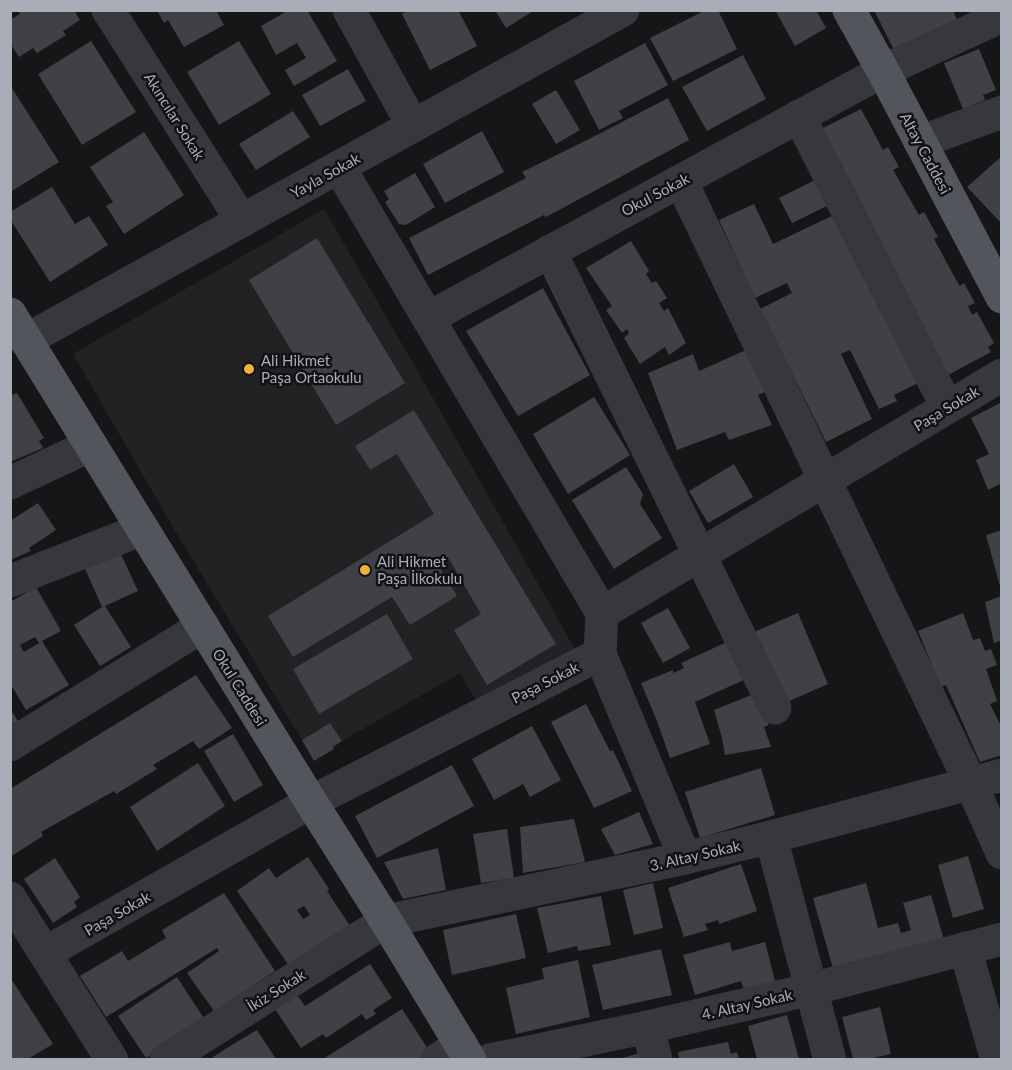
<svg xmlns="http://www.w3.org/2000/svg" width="1012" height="1070" viewBox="0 0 1012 1070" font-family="Lato,sans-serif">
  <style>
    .built { fill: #222225 }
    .building { fill: #404145; fill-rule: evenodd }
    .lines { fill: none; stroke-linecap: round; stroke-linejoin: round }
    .minor { stroke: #37383d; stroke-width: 33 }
    .major { stroke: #53555c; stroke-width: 33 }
    .poi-dot { fill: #f2b134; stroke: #111113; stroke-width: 2 }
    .labels { text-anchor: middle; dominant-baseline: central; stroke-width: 5; stroke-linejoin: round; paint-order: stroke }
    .street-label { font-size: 15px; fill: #a8adb8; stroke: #111113 }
    .poi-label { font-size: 15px; fill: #a8adb8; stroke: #111113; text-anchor: start }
  </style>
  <rect width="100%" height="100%" fill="#161618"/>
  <path class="built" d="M324 209 425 384 575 649 479 705 460 673 342 741 330 723 302 740 174 529 73 354Z"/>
  <g class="building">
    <path d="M18 10H74L80 20 63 31 66 35 37 53 33 48 19 57 10 43V20L20 14Z"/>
    <path d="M157 10H216L224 25 184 47 168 20 164 23Z"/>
    <path d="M289 10H307L337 61 294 86 285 70 306 58 297 43 276 55 261 26Z"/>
    <path d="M408 10H458L477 46 430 70 402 14Z"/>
    <path d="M495 10H535L506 28Z"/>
    <path d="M706 10H718L737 49 673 81 650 38Z"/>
    <path d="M775 10H816L826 28 795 46Z"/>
    <path d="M874 10H953L957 20 895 52Z"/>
    <path d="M91 41 136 112 82 145 38 74Z"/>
    <path d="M239 41 271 94 219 125 187 72Z"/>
    <path d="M645 43 668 85 619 111 623 118 599 130 574 81Z"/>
    <path d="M979 49 996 90 983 95 985 100 963 109 944 63Z"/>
    <path d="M743 55 766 99 707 131 682 87Z"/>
    <path d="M348 69 366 101 320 126 302 95Z"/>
    <path d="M10 85 59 162 10 192Z"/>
    <path d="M556 90 580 130 556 144 532 104Z"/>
    <path d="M668 98 689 140 546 217 544 215 428 275 409 238 526 178 522 172 597 135Z"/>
    <path d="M861 109 883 150 888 147 899 167 893 170 919 215 924 212 938 237 934 239 955 278 960 286 964 283 975 303 968 306 972 315 977 312 994 343 988 347 991 352 948 375 819 130Z"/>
    <path d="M293 111 310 137 256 170 239 144Z"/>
    <path d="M482 131 504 172 445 203 423 164Z"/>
    <path d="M144 132 184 195 124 234 106 206 113 202 90 167Z"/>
    <path d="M1002 156V224L967 187Z"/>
    <path d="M415 173 435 207 406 225 399 224 385 202 389 199 384 191Z"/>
    <path d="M821 177 833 203 792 223 779 198Z"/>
    <path d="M52 187 75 224 89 216 108 245 50 282 10 219V212Z"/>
    <path d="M754 204 773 244 838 213 918 383 894 395 897 401 879 409 850 350 841 354 872 419 826 442 760 309 792 293 787 283 755 298 719 220Z"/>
    <path d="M317 238 405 383 336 425 249 280Z"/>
    <path d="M631 241 649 271 646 274 652 283 656 281 667 298 659 303 664 311 668 308 686 343 669 355 665 347 640 364 624 338 629 333 627 329 622 333 606 310 612 306 586 268Z"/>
    <path d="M543 288 590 375 518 416 466 331Z"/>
    <path d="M746 350 765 392 758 395 772 425 729 440 725 432 677 450 648 373 693 354 699 371Z"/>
    <path d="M17 393 44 438 39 441 43 448 10 462V396Z"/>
    <path d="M594 397 630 455 568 494 533 434Z"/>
    <path d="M1002 402V483L988 490 976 460 989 454 971 418Z"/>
    <path d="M414 410 556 644 487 685 454 630 481 614 449 559 438 565 457 596 410 625 392 597 293 657 268 616 434 514 397 454 370 470 355 446Z"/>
    <path d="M734 464 753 497 708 523 689 491Z"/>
    <path d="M626 467 643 494 640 504 662 538 614 569 572 500Z"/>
    <path d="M38 503 56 530 29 548 31 551 10 560V521Z"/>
    <path d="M1002 530V590H1001L986 535Z"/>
    <path d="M119 550 138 591 105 606 131 647 100 666 74 625 102 607 84 566Z"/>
    <path d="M36 587 61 631 42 641 69 685 26 710 10 683V602ZM35 637 39 643 24 652 20 645Z"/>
    <path d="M1002 596V640L994 643 985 602Z"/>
    <path d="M668 608 690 648 663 663 641 623Z"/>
    <path d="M798 613 828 684 785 703 754 632Z"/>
    <path d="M963 613 973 640 980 638 985 651 991 649 997 665 986 669 997 701 990 704 1002 728V755L980 762 946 685 941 687 918 631Z"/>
    <path d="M387 614 413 659 319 714 293 669Z"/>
    <path d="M729 641 746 679 695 702 710 744 670 758 657 721 641 683 673 670V673L684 668 681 663Z"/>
    <path d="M196 675 232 728 199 749 193 741 153 765 157 769 116 794 114 791 41 832 43 836 10 857V789Z"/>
    <path d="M754 694 769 725 764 727 771 747 725 755 722 738 714 710Z"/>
    <path d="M586 704 610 751 613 750 632 791 594 808 551 722Z"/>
    <path d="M10 708 18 721 10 725Z"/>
    <path d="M330 723 342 741 333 747 334 749 314 761 302 740Z"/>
    <path d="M532 726 561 780 530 797 523 784 494 800 472 759Z"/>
    <path d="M233 734 263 785 234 802 204 751Z"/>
    <path d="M198 763 225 806 157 851 130 807Z"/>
    <path d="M452 765 474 806 377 858 355 816Z"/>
    <path d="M761 768 775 815 700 838 685 792Z"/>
    <path d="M639 812 653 844 615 855 601 829Z"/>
    <path d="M574 819 585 862 523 873 520 827Z"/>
    <path d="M507 829 514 878 481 883 473 834Z"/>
    <path d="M438 848 446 890 403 899 384 862Z"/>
    <path d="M968 856 984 909 953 918 938 865Z"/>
    <path d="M308 857 329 889 327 891 352 929 292 970 237 891 269 868 276 878ZM304 906 310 915 303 919 297 910Z"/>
    <path d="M55 858 80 897 74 902 77 907 53 923 24 879Z"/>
    <path d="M741 864 757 911 719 924 718 920 705 924 708 930 684 937 668 888Z"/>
    <path d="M653 883 663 928 634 935 623 890Z"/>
    <path d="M866 883 878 928 898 923 901 933 911 930 903 903 931 895 944 940 834 972 813 898Z"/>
    <path d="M224 893 275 971 214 1011 187 973 219 951 217 948 106 1017 80 976 122 951 128 961 166 938 162 930Z"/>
    <path d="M601 896 611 945 578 951 577 946 548 953 537 908Z"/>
    <path d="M516 914 526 958 452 975 443 930Z"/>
    <path d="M730 942 732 951 765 942 775 981 744 990 741 981 695 995 683 955Z"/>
    <path d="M661 949 672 995 603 1010 592 965Z"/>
    <path d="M578 960 590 1017 516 1034 506 988 544 979 542 968Z"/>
    <path d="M370 964 392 998 373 1010 376 1014 366 1020 362 1014 326 1038 323 1034 301 1048 275 1009 297 995 305 1006Z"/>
    <path d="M10 977 53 1044 28 1059H10Z"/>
    <path d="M177 977 205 1020 146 1058 118 1016Z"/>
    <path d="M880 1007 891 1054 869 1059H853L842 1017Z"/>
    <path d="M402 1009 430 1052 420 1059H323Z"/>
    <path d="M787 1015 799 1059H757L748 1026Z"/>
    <path d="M257 1030 276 1059H210L230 1046Z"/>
    <path d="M728 1042 731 1054 737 1052 739 1059H679L678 1052Z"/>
    <path d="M641 1053 642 1059H618Z"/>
  </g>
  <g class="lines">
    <g class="minor">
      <path d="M108 10 242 221"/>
      <path d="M349 10 413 126"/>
      <path d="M799 116 947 407"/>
      <path d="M920 142 1002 112"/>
      <path d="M339 167 602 613"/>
      <path d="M681 181 971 784 1002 853"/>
      <path d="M550 251 775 708"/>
      <path d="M428 318 883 71 1002 16"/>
      <path d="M26 340 623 10"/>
      <path d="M10 483 91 445"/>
      <path d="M10 581 143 529"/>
      <path d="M600 654 685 858"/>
      <path d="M10 745 203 626"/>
      <path d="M771 837 830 1060"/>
      <path d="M10 898 112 1060"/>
      <path d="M965 948 997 1060"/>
      <path d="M45 953 311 802 600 654 602 613 1002 375"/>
      <path d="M648 1027 656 1060"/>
      <path d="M166 1060 386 921 685 858 771 837 1002 775"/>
      <path d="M437 1060 461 1044"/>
      <path d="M490 1060 648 1027 812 989 1002 939"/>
    </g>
    <g class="major">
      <path d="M849 10 883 71 1002 297"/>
      <path d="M10 314 311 802 386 921 470 1060"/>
    </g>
  </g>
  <g class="poi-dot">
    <circle cx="249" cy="369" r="6"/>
    <circle cx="365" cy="570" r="6"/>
  </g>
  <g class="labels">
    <g class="street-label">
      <text transform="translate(175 116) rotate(58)">Akıncılar Sokak</text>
      <text transform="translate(926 153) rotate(62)">Altay Caddesi</text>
      <text transform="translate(325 175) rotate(-29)">Yayla Sokak</text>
      <text transform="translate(655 194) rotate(-28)">Okul Sokak</text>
      <text transform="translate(946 408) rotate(-31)">Paşa Sokak</text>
      <text transform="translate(545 682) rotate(-27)">Paşa Sokak</text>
      <text transform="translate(240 687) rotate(58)">Okul Caddesi</text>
      <text transform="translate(695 855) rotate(-13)">3. Altay Sokak</text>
      <text transform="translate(117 913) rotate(-30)">Paşa Sokak</text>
      <text transform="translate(276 990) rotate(-32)">İkiz Sokak</text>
      <text transform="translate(747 1004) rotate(-13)">4. Altay Sokak</text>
    </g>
    <g class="poi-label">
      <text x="261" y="360">Ali Hikmet<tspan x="261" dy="17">Paşa Ortaokulu</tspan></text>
      <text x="377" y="561">Ali Hikmet<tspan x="377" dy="17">Paşa İlkokulu</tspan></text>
    </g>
  </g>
  <rect width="1012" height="1070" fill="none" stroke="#a8adb8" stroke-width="24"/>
</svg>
